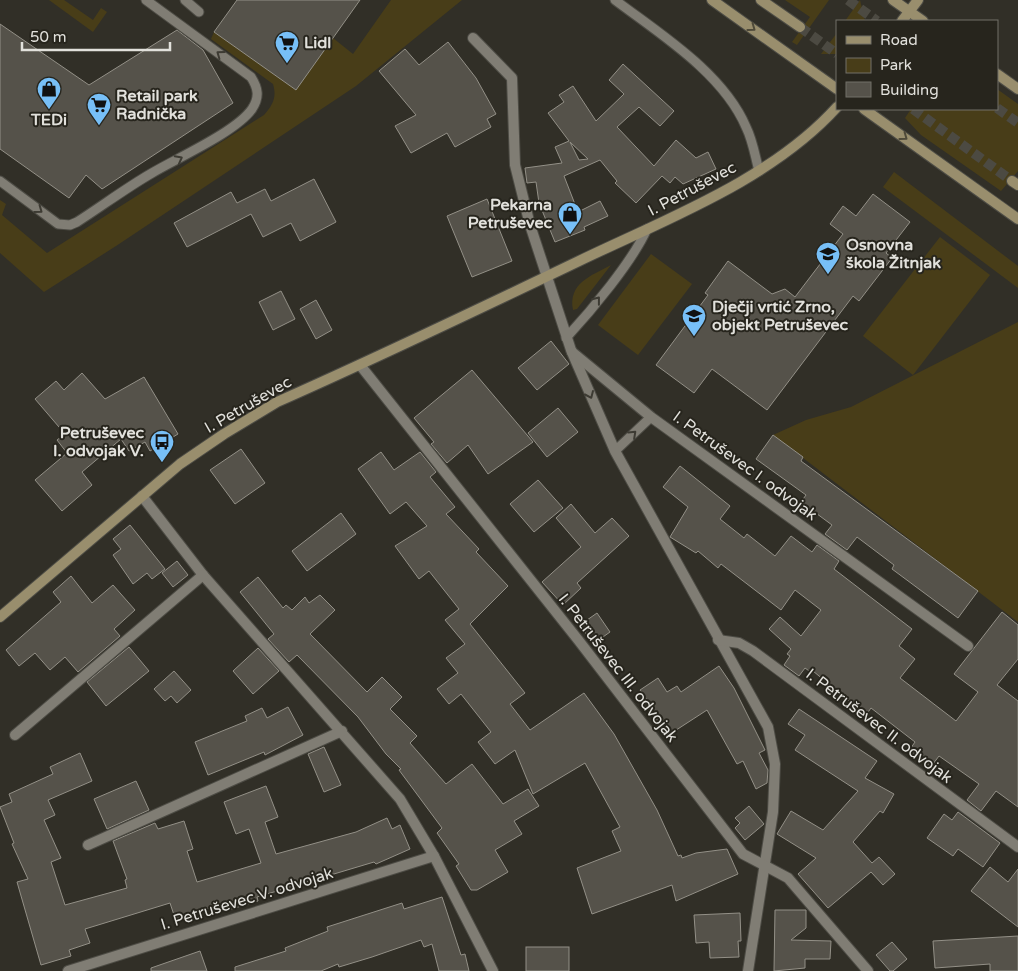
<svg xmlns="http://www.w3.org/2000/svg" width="1018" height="971" viewBox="0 0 1018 971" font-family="'Varela Round',sans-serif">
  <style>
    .green { fill: #483d18 }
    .building { fill: #55524a; stroke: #939087; fill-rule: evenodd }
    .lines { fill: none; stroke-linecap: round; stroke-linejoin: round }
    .secondary-tunnel { stroke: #4c4a42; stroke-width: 10; stroke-dasharray: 10 5; stroke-linecap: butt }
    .lane-casing { stroke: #4d4c45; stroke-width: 11 }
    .street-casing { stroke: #4d4c45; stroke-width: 12 }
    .secondary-casing { stroke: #4d4c45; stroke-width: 12 }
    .lane { stroke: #807d74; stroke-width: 9 }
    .street { stroke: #807d74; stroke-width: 10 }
    .secondary { stroke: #998e6d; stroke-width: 10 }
    .oneway { stroke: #4f4a39 }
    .oneway2 { stroke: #3d3b33 }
    .labels { text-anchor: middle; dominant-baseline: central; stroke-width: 4; stroke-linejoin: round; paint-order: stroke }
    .poi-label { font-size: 16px; font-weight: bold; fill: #e2e1dc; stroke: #27251d; text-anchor: start }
    .street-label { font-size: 16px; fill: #e2e1dc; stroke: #27251d }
  </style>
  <rect width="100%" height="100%" fill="#312f27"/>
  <g class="green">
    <path d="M49 0H64L93 20 101 8 107 12 93 32Z"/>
    <path d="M391 0H462L356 86 116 246 44 292 0 253V200L6 204 2 215 47 253 264 115C273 105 277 97 273 84L211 39 214 32 296 90 333 38 353 54Z"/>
    <path d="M785 0H829L797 45 792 42 810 17Z"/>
    <path d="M860 0 865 21H845Z"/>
    <path d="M837 33V54H821Z"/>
    <path d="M997 89 1018 104V171L1001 191 921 135 905 118 911 109H997Z"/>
    <path d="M894 172 1018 266V288L883 187Z"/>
    <path d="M940 237 990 275 913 375 863 336Z"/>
    <path d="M651 254 692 284 638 355 598 325Z"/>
    <path d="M611 265 577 309 573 310C568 283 591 276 611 265Z"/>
    <path d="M1018 322V622L773 435 806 420 851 407Z"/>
  </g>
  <g class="building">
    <path d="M237 0H360L296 90 214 32Z"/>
    <path d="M0 24 89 85 177 30 203 50 233 103 102 189 86 175 69 198 0 149Z"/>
    <path d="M448 42 476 78 496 114 487 119 491 127 455 147 447 133 411 153 395 126 416 115 379 71 405 49 419 65Z"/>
    <path d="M623 64 674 111 660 126 639 107 617 127 654 166 676 140 696 158 708 152 716 169 683 184 675 177 670 183 662 176 636 203 615 183 617 181 600 160 564 176 578 212 600 201 608 216 584 227 585 230 555 242 539 203 536 182 527 183 525 168 562 163 555 147 569 141 548 113 564 102 559 95 573 86 596 121 624 94 609 80ZM570 142 588 159 579 160Z"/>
    <path d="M314 179 336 222 300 241 291 223 263 237 251 214 187 247 174 223 231 192 237 203 265 189 271 201Z"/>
    <path d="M873 194 910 222 886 253 892 258 859 301 853 296 767 410 712 369 694 393 656 365 708 295 705 293 728 261 772 294 785 289 795 297 843 234 830 224 835 217 843 206 856 216Z"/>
    <path d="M487 199 512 261 472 277 447 216Z"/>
    <path d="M281 291 295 319 273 330 259 302Z"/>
    <path d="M316 300 332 330 316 339 300 309Z"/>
    <path d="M551 341 569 364 537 390 518 368Z"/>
    <path d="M472 370 533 442 488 474 468 445 447 463 431 444 434 442 414 418Z"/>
    <path d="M82 373 105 399 144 377 178 434 150 451 145 442 129 451 121 439 82 472 92 485 62 511 35 480 67 453 57 440 65 434 35 399 56 381 64 390Z"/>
    <path d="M558 408 578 432 547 457 528 433Z"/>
    <path d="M773 435 803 457 801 461 978 591 958 618 892 569 894 565 857 537 847 550 825 534 832 525 801 502 806 495 756 459Z"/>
    <path d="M241 449 265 483 235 504 210 470Z"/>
    <path d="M381 452 394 470 420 452 436 472 430 477 455 507 446 514 479 549 476 552 508 586 470 624 525 693 510 704 530 730 584 693 614 734 657 810 678 856 681 855 682 858 696 853 727 849 738 874 676 901 672 885 592 914 577 868 621 851 612 831 620 827 585 763 533 794 515 750 495 764 478 742 491 732 461 694 449 704 437 689 458 673 446 658 465 644 445 620 459 609 429 571 419 579 395 546 427 526 406 502 390 514 358 469Z"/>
    <path d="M680 466 730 506 720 519 744 538 747 534 775 556 791 536 812 552 817 545 839 561 834 569 912 629 899 646 915 659 900 678 956 721 978 692 954 674 1002 612 1018 625V659L997 685 1018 701V807L996 791 981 811 967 800 979 784 939 756 930 768 908 752 915 742 871 708 866 715 813 671 812 673 805 668 799 676 784 665 790 656 787 654 791 649 769 629 780 617 801 636 821 610 795 590 781 610 721 564 718 568 698 551 696 553 670 537 688 507 663 487Z"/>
    <path d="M538 480 563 508 534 532 510 504Z"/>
    <path d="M571 504 595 533 612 518 629 536 577 583 581 588 563 605 542 582 581 547 556 518Z"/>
    <path d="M341 513 356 534 307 571 292 551Z"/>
    <path d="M130 525 165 569 152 579 147 573 133 584 113 555 121 549 113 539Z"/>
    <path d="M177 561 188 575 173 587 162 573Z"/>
    <path d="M71 576 92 603 113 585 135 610 114 629 120 636 78 672 65 657 50 670 35 653 19 666 6 650 61 602 53 592Z"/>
    <path d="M258 577 283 608 286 605 292 610 305 597 309 603 320 595 335 610 310 634 367 692 382 677 402 697 390 709 417 736 410 743 446 784 472 764 503 804 528 789 539 806 514 821 522 834 495 850 508 872 477 890H471L456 866 459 864 437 833 442 828 399 770 401 769 386 754 358 717 297 655 289 662 268 639 274 634 240 592Z"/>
    <path d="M597 613 610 632 593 644 580 625Z"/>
    <path d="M129 647 149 671 106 706 87 682Z"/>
    <path d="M258 648 279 671 253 694 233 671Z"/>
    <path d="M719 666 734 688 765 750 759 753 768 770 767 783 756 789 743 761 737 764 707 710 667 736 647 706 650 704 640 690 658 678 667 692 677 686 681 692Z"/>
    <path d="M174 671 191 690 177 703 171 696 165 701 154 689Z"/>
    <path d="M288 707 303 735 265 755 264 752 208 775 195 742 247 721 245 716 262 708 267 718Z"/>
    <path d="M799 709 877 761 865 778 894 794 883 813 880 811 853 842 872 863 879 857 895 874 883 885 871 872 828 908 798 874 816 858 777 834 791 811 823 830 858 791 795 750 805 735 788 724Z"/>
    <path d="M324 747 341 785 324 792 308 754Z"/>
    <path d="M80 753 92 781 48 800 55 815 44 820 61 858 51 862 65 905 127 888 125 880 127 879 113 841 155 823 158 829 184 821 193 849 187 851 197 882 261 863 249 829 236 834 224 802 266 786 278 817 265 822 276 854 356 832 387 818 392 829 400 825 410 849 376 864 374 862 257 897 258 901 228 910 226 903 175 918 170 903 85 929 90 943 69 950 71 956 41 965 17 882 28 879 12 844 14 843 0 807 12 802 9 794 53 774 50 767Z"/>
    <path d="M136 781 149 810 107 829 94 799Z"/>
    <path d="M749 806 764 824 745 840 735 828 740 823 735 818Z"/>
    <path d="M958 812 1000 843 983 867 958 849 953 856 927 838 944 814 952 820Z"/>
    <path d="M990 867 1008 882 1018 869V927L971 891Z"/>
    <path d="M442 897 461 955 465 954 469 971H439L432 944 424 947 421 940 372 957 339 967 338 964 321 971H235V967L286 951 285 948 328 931 327 927 402 903 404 909Z"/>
    <path d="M775 910H806V928L791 940 831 941 830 959H805V968L774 971Z"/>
    <path d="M740 913 741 941H738L739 957 710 958 709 942 696 943 694 915Z"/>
    <path d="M1018 936V971H990V964L935 968 933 941Z"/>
    <path d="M892 942 907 959 893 971H890L876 955Z"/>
    <rect x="526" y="947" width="43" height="24"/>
    <path d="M200 951 207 971H151V968Z"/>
  </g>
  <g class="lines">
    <g class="secondary-tunnel">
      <path d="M848 0 877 21"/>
      <path d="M800 27 837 54"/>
      <path d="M997 108 1018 123"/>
      <path d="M913 109 1012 181"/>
    </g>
    <defs>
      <g id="lane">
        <path d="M185 0 199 12"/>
        <path d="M615 0C660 34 723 73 746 127 753 141 755 156 759 171"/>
        <path d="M0 181 58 224 70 225 77 222C102 206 126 188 152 173 177 158 236 132 252 109 260 97 258 88 251 77L146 0"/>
        <path d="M566 338C591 311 632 262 647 229"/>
        <path d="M615 451 651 417"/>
      </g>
      <g id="street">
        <path d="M473 38 512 78 515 165 530 225 571 350 615 451 768 727 775 764 773 812 748 971"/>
        <path d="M572 352 651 417 968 646"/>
        <path d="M360 365 579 641 743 854 788 878 868 971"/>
        <path d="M142 496 203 575 400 799 434 856 493 971"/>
        <path d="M718 640 739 643 753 651 1018 847"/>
        <path d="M15 735 203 575"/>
        <path d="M88 845 342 731"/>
        <path d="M68 971 434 856"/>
      </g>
      <g id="secondary">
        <path d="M712 0 837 89"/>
        <path d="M761 0 800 27"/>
        <path d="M893 0 923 21"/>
        <path d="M902 21 918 0"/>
        <path d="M997 74 1018 89"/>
        <path d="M864 109 1018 219"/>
        <path d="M1012 181 1018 185"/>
        <path d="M0 617 180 464 224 434 277 402C379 357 479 309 579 261 666 219 771 180 837 107"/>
      </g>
    </defs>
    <use href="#lane" class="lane-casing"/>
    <use href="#street" class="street-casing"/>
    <use href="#secondary" class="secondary-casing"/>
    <use href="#lane" class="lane"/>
    <use href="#street" class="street"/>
    <use href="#secondary" class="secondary"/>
  </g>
  <defs><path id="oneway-chevron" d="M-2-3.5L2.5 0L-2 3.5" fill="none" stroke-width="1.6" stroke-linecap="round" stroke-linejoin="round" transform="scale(1.25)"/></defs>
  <g class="oneway">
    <use href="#oneway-chevron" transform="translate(752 28) rotate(36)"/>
    <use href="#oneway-chevron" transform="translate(904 137) rotate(36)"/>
  </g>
  <g class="oneway2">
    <use href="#oneway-chevron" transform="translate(220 54) rotate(-144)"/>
    <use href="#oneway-chevron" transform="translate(179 159) rotate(-28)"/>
    <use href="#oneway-chevron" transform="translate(39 210) rotate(36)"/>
    <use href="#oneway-chevron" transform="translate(597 300) rotate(-52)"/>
    <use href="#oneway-chevron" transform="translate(590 395) rotate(66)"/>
    <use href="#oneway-chevron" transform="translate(633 434) rotate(-43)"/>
  </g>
  <defs>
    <symbol id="supermarket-pin" viewBox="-11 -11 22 30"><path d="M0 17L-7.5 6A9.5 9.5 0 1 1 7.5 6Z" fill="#77bff7" stroke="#27251d"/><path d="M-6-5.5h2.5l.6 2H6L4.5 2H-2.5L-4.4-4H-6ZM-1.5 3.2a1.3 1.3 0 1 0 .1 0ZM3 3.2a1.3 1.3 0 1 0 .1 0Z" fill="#111"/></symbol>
    <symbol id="shop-pin" viewBox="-11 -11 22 30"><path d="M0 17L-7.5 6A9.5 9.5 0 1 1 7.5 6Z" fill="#77bff7" stroke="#27251d"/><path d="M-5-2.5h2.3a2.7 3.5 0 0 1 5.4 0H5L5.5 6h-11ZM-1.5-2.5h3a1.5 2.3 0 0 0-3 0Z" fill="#111"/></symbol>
    <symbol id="school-pin" viewBox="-11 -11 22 30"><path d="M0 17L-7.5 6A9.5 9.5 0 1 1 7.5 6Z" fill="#77bff7" stroke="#27251d"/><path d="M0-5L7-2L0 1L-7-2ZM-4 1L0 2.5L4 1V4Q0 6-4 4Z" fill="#111"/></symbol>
    <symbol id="bus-pin" viewBox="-11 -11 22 30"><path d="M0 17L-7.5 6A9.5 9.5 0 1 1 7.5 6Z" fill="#77bff7" stroke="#27251d"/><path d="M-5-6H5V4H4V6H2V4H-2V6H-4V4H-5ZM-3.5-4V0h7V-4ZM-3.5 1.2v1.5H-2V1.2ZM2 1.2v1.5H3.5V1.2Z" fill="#111"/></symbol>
  </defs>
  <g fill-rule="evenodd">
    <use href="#supermarket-pin" x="273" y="29" width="28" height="38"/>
    <use href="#shop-pin" x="35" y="75" width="28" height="38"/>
    <use href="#supermarket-pin" x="85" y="91" width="28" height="38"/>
    <use href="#shop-pin" x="556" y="200" width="28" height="38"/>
    <use href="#school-pin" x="814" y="240" width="28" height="38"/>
    <use href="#school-pin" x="680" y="302" width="28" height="38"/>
    <use href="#bus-pin" x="148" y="428" width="28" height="38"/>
  </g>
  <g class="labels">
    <g class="poi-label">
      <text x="304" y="43">Lidl</text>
      <text x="116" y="96">Retail park<tspan x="116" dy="18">Radnička</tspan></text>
      <text x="49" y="120" text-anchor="middle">TEDi</text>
      <text x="552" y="205" text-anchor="end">Pekarna<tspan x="552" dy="18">Petruševec</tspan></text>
      <text x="846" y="245">Osnovna<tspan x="846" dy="18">škola Žitnjak</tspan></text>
      <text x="712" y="307">Dječji vrtić Zrno,<tspan x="712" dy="18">objekt Petruševec</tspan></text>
      <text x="144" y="433" text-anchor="end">Petruševec<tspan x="144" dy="18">I. odvojak V.</tspan></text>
    </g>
    <g class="street-label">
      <text transform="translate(692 189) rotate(-28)">I. Petruševec</text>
      <text transform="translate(248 405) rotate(-30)">I. Petruševec</text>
      <text transform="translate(745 466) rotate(36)">I. Petruševec I. odvojak</text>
      <text transform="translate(618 668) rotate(52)">I. Petruševec III. odvojak</text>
      <text transform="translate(879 726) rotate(37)">I. Petruševec II. odvojak</text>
      <text transform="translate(247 899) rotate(-17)">I. Petruševec V. odvojak</text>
    </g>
  </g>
  <rect x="836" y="20" width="162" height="90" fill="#27251d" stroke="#727069"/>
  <rect x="846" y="36" width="25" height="8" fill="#998e6d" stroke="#727069"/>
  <text x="880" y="45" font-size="15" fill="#e2e1dc">Road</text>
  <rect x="846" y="58" width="25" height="15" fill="#483d18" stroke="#727069"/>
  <text x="880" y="70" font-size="15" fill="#e2e1dc">Park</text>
  <rect x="846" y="82" width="25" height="15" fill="#55524a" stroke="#727069"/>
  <text x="880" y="95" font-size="15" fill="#e2e1dc">Building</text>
  <path d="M22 42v8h148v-8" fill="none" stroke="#e2e1dc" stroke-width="2.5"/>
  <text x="30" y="42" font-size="15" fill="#e2e1dc" stroke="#27251d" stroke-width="4" paint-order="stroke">50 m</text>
</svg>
